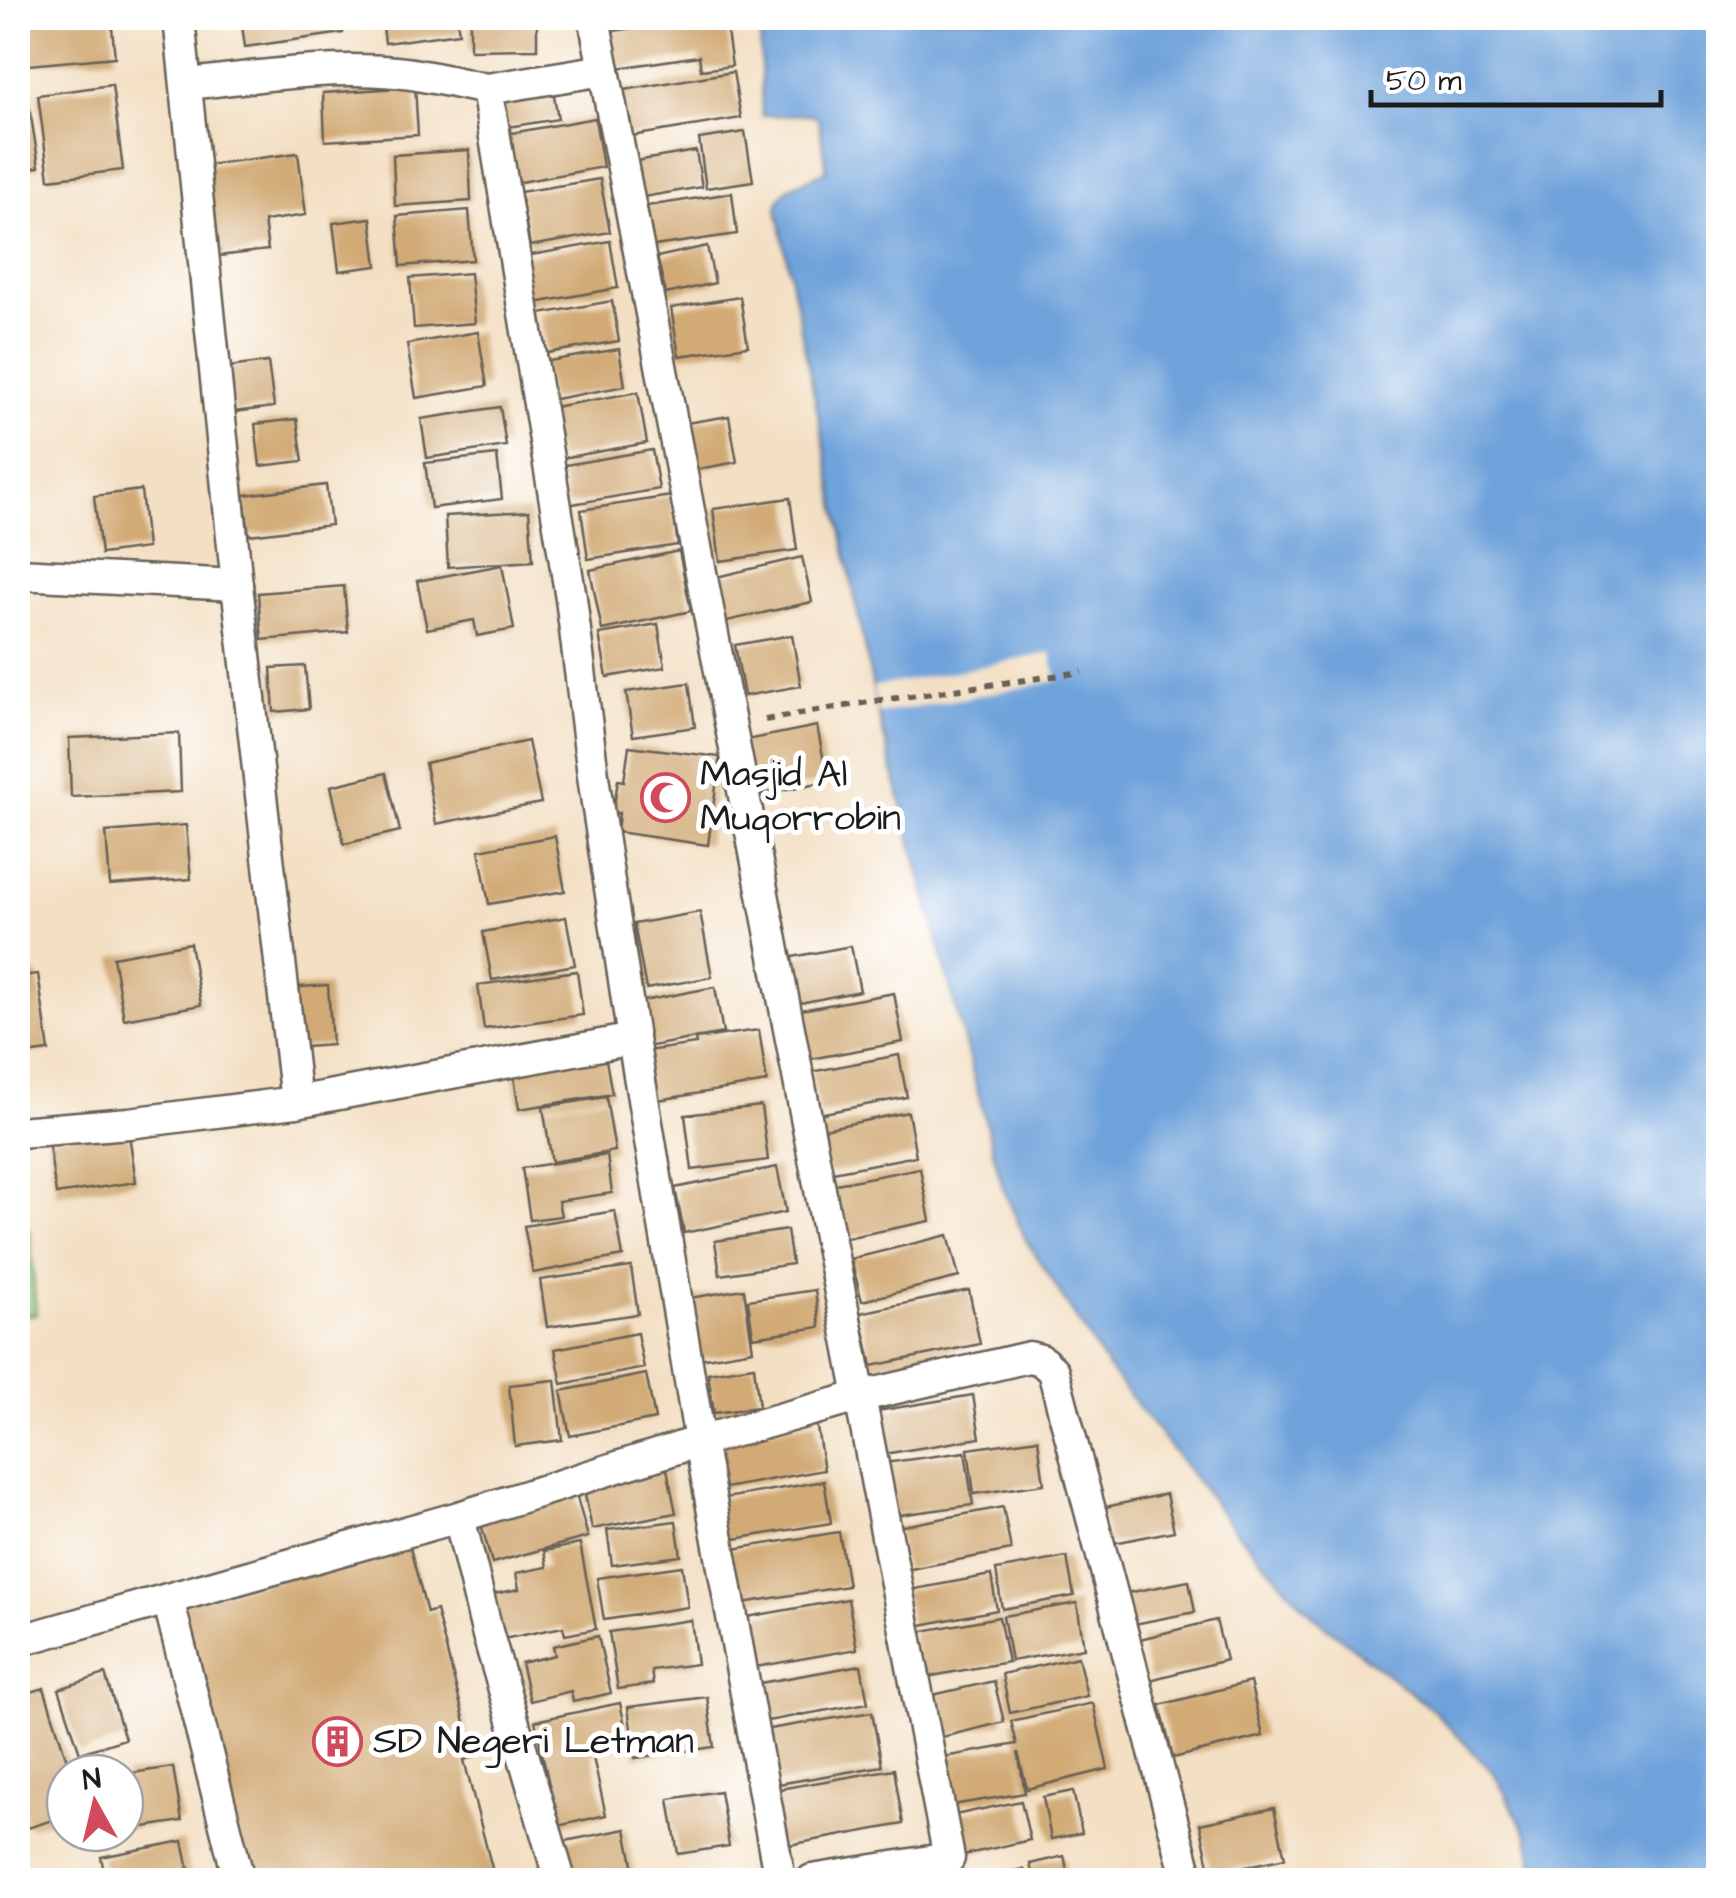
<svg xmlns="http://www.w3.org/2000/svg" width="1736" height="1898" viewBox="0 0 1736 1898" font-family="'Architects Daughter',sans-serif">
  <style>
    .green { fill: #93cf84; stroke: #587650; stroke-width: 2.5 }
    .water { fill: #6ea2da; stroke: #455f7b; stroke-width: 2.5 }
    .pier { fill: #f3dfc3 }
    .building { fill: #d1aa76 }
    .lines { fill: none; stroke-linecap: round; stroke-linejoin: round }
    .street-casing { stroke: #676056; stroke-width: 35 }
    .path { stroke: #676056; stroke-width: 6; stroke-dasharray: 8 8; stroke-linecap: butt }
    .street { stroke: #fff; stroke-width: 30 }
    .labels { text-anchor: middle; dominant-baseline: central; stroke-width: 10; stroke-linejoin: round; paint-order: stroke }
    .poi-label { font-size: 38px; fill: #1c1c1c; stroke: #fff; text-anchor: start }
  </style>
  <rect width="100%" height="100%" fill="#fff"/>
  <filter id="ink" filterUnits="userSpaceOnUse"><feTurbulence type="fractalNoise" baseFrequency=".01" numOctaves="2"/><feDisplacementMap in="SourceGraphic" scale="20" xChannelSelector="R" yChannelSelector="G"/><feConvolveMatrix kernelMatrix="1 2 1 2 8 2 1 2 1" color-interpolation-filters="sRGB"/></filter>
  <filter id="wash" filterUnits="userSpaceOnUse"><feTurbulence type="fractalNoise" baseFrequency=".0048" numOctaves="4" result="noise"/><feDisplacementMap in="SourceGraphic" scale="40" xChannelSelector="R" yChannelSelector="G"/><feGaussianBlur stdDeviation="2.25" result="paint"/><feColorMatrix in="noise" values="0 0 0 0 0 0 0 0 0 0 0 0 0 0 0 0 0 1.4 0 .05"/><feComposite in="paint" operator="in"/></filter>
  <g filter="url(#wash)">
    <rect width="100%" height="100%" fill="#f3dfc3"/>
    <path class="green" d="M30 1230 36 1314 18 1315V1231Z"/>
    <path class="water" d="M760 18H1718V1880H1537L1528 1836 1495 1775 1434 1711 1312 1615 1235 1530 1108 1368 1026 1240 1003 1188 878 714 777 209C781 182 807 183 827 170L818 118 811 114 762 116Z"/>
    <path class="pier" d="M1051 653 1057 681 878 714 873 687Z"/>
    <g id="blocks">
      <g class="building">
        <path d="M38 18H111L115 57 18 66V19Z"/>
        <path d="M241 18H341L343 33 245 47Z"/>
        <path d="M382 18H457L459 33 385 43Z"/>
        <path d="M470 18H537V49L470 50Z"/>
        <path d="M706 18H725L732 66 701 70 699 56 611 69 606 32Z"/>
        <path d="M733 72 741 118 619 138 612 92Z"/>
        <path d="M552 83 558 119 496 129 490 93Z"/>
        <path d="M112 85 123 170 49 179 38 95Z"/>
        <path d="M415 87 418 135 325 141 323 93Z"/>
        <path d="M28 97 39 167 18 170V99Z"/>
        <path d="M595 118 603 167 515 183 506 134Z"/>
        <path d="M745 132 753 181 706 188 699 139Z"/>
        <path d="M469 150 471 201 395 206 393 155Z"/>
        <path d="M696 151 702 187 631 199 624 163Z"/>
        <path d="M298 153 306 215 264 221 268 250 210 257 199 166Z"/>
        <path d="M600 179 610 232 530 246 520 192Z"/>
        <path d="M732 193 737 234 654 246 647 206Z"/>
        <path d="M469 210 473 260 401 266 397 216Z"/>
        <path d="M371 218 377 266 339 271 333 223Z"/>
        <path d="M610 241 618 288 529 304 520 257Z"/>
        <path d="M707 246 715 283 666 294 657 257Z"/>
        <path d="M470 273 475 323 414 328 410 278Z"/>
        <path d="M740 297 748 346 679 356 671 308Z"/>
        <path d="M612 301 619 341 547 353 540 314Z"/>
        <path d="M478 332 487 386 416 398 407 344Z"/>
        <path d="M619 349 625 386 550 400 543 362Z"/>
        <path d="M268 362 274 407 234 412 228 367Z"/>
        <path d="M638 392 647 443 557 459 548 408Z"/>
        <path d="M500 407 506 446 427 458 421 419Z"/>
        <path d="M729 416 737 462 693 470 686 423Z"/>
        <path d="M297 419 303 461 260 466 255 424Z"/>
        <path d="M652 450 659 489 567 505 560 466Z"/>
        <path d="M497 455 502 499 431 508 425 463Z"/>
        <path d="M326 485 331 525 249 535 244 495Z"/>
        <path d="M141 490 147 548 101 554 94 496Z"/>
        <path d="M671 496 678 545 588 559 581 510Z"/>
        <path d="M790 498 797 550 720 561 713 509Z"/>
        <path d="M529 511 533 561 448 567 445 516Z"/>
        <path d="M679 551 691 611 602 630 590 570Z"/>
        <path d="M802 557 812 602 718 623 708 579Z"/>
        <path d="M502 565 514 629 477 636 474 620 427 629 417 581Z"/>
        <path d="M344 586 348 632 262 640 258 593Z"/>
        <path d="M658 624 665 667 607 677 599 634Z"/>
        <path d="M792 635 801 686 744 696 735 645Z"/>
        <path d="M305 666 309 709 274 712 271 668Z"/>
        <path d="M689 683 695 727 633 736 626 692Z"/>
        <path d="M817 726 828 781 753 796 742 741Z"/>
        <path d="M179 733 181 792 71 797 69 738Z"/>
        <path d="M528 741 541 803 436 824 425 763Z"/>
        <path d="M629 746 720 757 708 845 617 832 619 813H613L618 780 624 781Z"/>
        <path d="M386 773 400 831 344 844 331 786Z"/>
        <path d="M186 825 191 879 110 885 106 832Z"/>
        <path d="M555 836 565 891 489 904 479 850Z"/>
        <path d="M700 912 712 977 646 989 634 924Z"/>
        <path d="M566 917 575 965 492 980 483 932Z"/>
        <path d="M190 943 201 1005 124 1019 113 957Z"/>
        <path d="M851 946 860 991 795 1004 787 958Z"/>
        <path d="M577 971 583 1015 484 1029 478 985Z"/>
        <path d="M38 974 49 1051 18 1055V976Z"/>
        <path d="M328 985 332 1045 292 1048 288 988Z"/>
        <path d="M715 987 723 1033 646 1047 638 1002Z"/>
        <path d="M894 993 903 1042 799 1061 790 1012Z"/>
        <path d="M759 1030 767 1082 646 1102 639 1052 696 1044 695 1039Z"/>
        <path d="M604 1049 612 1094 519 1109 512 1064Z"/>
        <path d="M899 1055 907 1097 819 1114 811 1072Z"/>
        <path d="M606 1097 615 1151 552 1162 543 1107Z"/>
        <path d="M761 1106 768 1160 692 1170 685 1115Z"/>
        <path d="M908 1112 916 1156 828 1173 819 1130Z"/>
        <path d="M128 1127 136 1182 56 1194 48 1139Z"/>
        <path d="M607 1155 612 1193 558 1201 561 1216 530 1220 522 1168Z"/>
        <path d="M777 1167 786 1212 684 1233 675 1188Z"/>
        <path d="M920 1168 930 1221 841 1239 831 1185Z"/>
        <path d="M615 1211 623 1256 533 1273 524 1226Z"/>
        <path d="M787 1230 792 1264 720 1275 715 1241Z"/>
        <path d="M948 1235 959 1277 862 1301 851 1259Z"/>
        <path d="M631 1267 638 1314 547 1327 540 1280Z"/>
        <path d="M744 1289 753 1350 694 1360 684 1299Z"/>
        <path d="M815 1290 820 1327 753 1337 748 1300Z"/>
        <path d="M969 1290 980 1344 872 1366 860 1313Z"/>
        <path d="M637 1333 644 1368 562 1384 555 1349Z"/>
        <path d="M754 1366 759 1407 714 1413 708 1373Z"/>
        <path d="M646 1374 655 1419 570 1436 561 1391Z"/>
        <path d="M555 1380 562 1440 515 1446 509 1385Z"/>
        <path d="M973 1395 980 1438 884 1454 877 1411Z"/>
        <path d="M816 1422 824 1470 714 1490 705 1441Z"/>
        <path d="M1038 1439 1044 1484 974 1494 968 1449Z"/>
        <path d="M965 1452 973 1505 891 1516 884 1463Z"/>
        <path d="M667 1469 676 1513 592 1529 583 1485Z"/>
        <path d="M824 1481 831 1523 722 1541 714 1500Z"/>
        <path d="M576 1494 588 1537 492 1563 480 1520Z"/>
        <path d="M1166 1494 1174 1531 1109 1544 1101 1508Z"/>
        <path d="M1003 1507 1011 1550 905 1570 897 1527Z"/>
        <path d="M676 1521 681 1556 612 1565 607 1530Z"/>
        <path d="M839 1532 848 1586 736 1604 727 1550Z"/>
        <path d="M409 1544 427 1613 436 1610 474 1757 464 1760 495 1880H248L183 1603Z"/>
        <path d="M580 1544 596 1629 565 1635 563 1627 498 1640 489 1595 519 1589 516 1573 547 1567 544 1551Z"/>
        <path d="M1067 1557 1074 1596 1002 1609 996 1570Z"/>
        <path d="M682 1566 688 1607 604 1620 597 1578Z"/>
        <path d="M991 1575 997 1610 911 1627 904 1591Z"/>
        <path d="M1189 1581 1195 1612 1129 1625 1122 1594Z"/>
        <path d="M848 1599 857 1649 750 1668 741 1618Z"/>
        <path d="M1077 1603 1084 1648 1011 1661 1003 1616Z"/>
        <path d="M999 1617 1008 1662 921 1678 912 1633Z"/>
        <path d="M691 1620 697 1664 651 1670 653 1684 618 1689 609 1632Z"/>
        <path d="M1216 1620 1226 1660 1150 1680 1140 1639Z"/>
        <path d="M598 1636 611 1693 573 1702 571 1691 530 1701 521 1663 555 1655 553 1646Z"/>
        <path d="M1078 1657 1087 1696 1010 1713 1002 1674Z"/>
        <path d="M861 1665 868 1703 756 1723 749 1685Z"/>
        <path d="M105 1674 125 1739 80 1753 59 1689Z"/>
        <path d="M994 1681 1004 1722 934 1739 924 1697Z"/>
        <path d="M1250 1682 1263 1736 1173 1758 1160 1705Z"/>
        <path d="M44 1688 71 1773H65V1816L28 1828 18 1795V1696Z"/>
        <path d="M707 1697 714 1747 635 1758 628 1707Z"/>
        <path d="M620 1703 629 1744 592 1753 606 1815 558 1826 535 1721Z"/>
        <path d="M1093 1703 1108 1769 1027 1789 1018 1752 1025 1793 946 1806 938 1758 1017 1744 1011 1721Z"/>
        <path d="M872 1712 882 1766 767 1786 757 1731Z"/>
        <path d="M173 1767 182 1821 125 1830V1774Z"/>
        <path d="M894 1769 903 1824 778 1847 768 1791Z"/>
        <path d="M720 1791 729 1846 678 1854 669 1799Z"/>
        <path d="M1073 1791 1082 1833 1051 1839 1043 1797Z"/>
        <path d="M1021 1801 1030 1840 959 1856 950 1816Z"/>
        <path d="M1274 1808 1285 1858 1211 1874 1200 1824Z"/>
        <path d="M626 1829 635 1874 603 1880H573L565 1841Z"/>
        <path d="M183 1841 191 1880H106L101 1857Z"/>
        <path d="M1064 1856 1070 1880H1034L1030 1864Z"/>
        <path d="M1024 1869 1026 1880H971V1879Z"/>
      </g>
    </g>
  </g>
  <g filter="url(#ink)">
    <use href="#blocks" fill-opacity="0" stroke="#676056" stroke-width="2.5"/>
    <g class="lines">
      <defs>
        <g id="street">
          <path d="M179 18 237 585 296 1102 633 1039"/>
          <path d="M594 18 949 1858 812 1880"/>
          <path d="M188 84C256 77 327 65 396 72 426 75 457 83 487 89L571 598 594 783 633 1039 700 1441 780 1880"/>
          <path d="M487 89 604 70"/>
          <path d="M18 574 237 585"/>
          <path d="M18 1132 129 1123 296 1102"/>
          <path d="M459 1517 488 1635 560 1880"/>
          <path d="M168 1599 239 1880"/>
          <path d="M18 1641 459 1517 700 1441 862 1396 1029 1357 1041 1360 1053 1371 1188 1880"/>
        </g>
      </defs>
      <use href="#street" class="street-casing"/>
      <path class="path" d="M765 720 875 701 1082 672"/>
      <use href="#street" class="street"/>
    </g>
  </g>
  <defs>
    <symbol id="mosque-ring" viewBox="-11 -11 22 22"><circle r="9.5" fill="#fff" stroke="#d1495b" stroke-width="1.5"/><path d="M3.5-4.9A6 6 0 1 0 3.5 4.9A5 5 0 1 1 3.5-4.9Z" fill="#d1495b"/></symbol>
    <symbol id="building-ring" viewBox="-11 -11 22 22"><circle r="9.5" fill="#fff" stroke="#d1495b" stroke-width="1.5"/><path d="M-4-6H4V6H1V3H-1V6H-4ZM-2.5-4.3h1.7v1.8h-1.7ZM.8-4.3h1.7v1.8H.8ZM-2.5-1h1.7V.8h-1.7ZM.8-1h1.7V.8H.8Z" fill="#d1495b"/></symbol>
  </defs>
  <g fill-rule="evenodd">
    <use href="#mosque-ring" x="638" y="770" width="55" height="55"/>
    <use href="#building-ring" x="310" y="1714" width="55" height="55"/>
  </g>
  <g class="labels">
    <g class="poi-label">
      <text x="700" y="775">Masjid Al<tspan x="700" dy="44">Muqorrobin</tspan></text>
      <text x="373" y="1742">SD Negeri Letman</text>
    </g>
  </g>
  <rect width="1736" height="1898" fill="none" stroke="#fff" stroke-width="60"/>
  <g transform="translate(95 1803) rotate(352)"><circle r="48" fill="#ffffff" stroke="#a4a4a4" stroke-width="2.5"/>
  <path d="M0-8L18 38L0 25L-18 38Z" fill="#d1495b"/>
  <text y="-15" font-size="28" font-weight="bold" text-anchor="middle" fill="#1c1c1c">N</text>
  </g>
  <path d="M1371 90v15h290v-15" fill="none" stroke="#1c1c1c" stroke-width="5"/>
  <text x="1386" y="90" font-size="30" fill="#1c1c1c" stroke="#ffffff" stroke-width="8" paint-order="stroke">50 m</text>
</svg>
